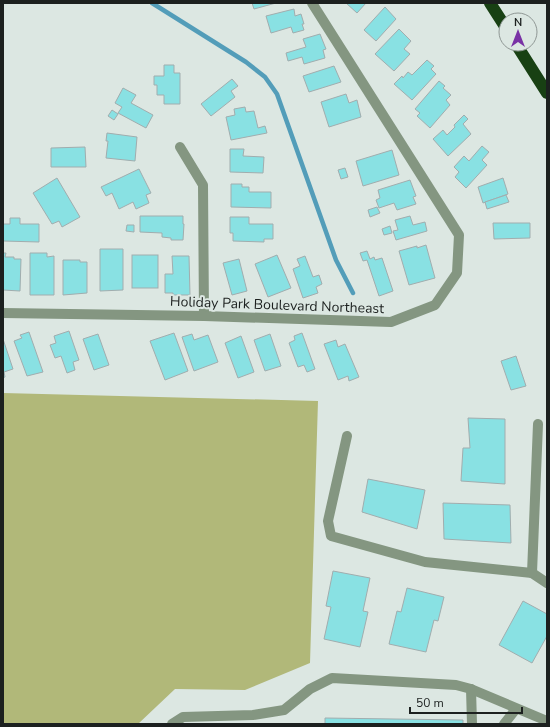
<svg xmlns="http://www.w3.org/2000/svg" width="550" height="727" viewBox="0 0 550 727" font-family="'Nunito Sans',sans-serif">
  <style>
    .forest { fill: #b1b879 }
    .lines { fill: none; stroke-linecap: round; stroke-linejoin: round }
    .stream { stroke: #539db9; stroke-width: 4.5 }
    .building { fill: #89e1e3; stroke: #a1adae }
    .minor { stroke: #849681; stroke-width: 10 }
    .highway { stroke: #184013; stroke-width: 12 }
    .labels { text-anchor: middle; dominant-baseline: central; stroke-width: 4; stroke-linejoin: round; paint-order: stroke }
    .street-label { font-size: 14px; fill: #1c201f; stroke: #dce7e2 }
  </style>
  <rect width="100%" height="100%" fill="#dce7e2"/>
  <path class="forest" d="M3 393 318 401 310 663 245 690 175 689 138 724H3Z"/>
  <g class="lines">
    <path class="stream" d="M152 3 246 62 265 77 277 94 336 260 353 293"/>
  </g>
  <g class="building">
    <path d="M252 3H276L254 9Z"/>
    <path d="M346 3H366L357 13Z"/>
    <path d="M385 7 396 19 376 41 364 30Z"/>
    <path d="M294 9 295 16 301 14 304 24H302L304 30 293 33 291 27 271 33 266 16Z"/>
    <path d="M399 29 411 41 404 49 410 54 394 71 375 54Z"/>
    <path d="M320 34 326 49 323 50 325 58 304 64 302 57 288 61 286 53 306 47 303 39Z"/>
    <path d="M427 60 434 66 431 69 436 74 412 100 394 84 402 76 403 78 408 72 412 75Z"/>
    <path d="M164 65H174V73H180V104H164V95H157V85H154V76H164Z"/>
    <path d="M334 66 341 82 309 92 303 76Z"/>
    <path d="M232 79 238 86 231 91 235 97 211 116 201 104Z"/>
    <path d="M439 81 445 86 443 88 451 95 446 100 450 105 430 128 417 116 420 113 415 109Z"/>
    <path d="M123 88 136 95 131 103 153 115 146 128 118 113 122 107 115 103Z"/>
    <path d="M346 94 349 103 357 100 361 117 329 127 321 102Z"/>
    <path d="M245 107 246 112 254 111 258 128 265 126 267 133 231 140 226 117 235 115 234 109Z"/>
    <path d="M112 110 118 114 114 120 108 116Z"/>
    <path d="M464 115 468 119 463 124 471 134 448 156 433 139 443 130 447 135 455 127 454 125Z"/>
    <path d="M107 133 137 137 135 161 106 158 108 141H106Z"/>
    <path d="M482 146 489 152 482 160 487 165 466 188 455 177 459 172 454 167 464 156 469 161Z"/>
    <path d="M85 147 86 167H51V148Z"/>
    <path d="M230 149H244L243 156 264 157 263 173 230 172Z"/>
    <path d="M392 150 399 175 363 186 356 161Z"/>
    <path d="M345 168 348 177 341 179 338 170Z"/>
    <path d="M139 169 151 193 146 195 149 203 136 209 133 202 119 209 112 193 106 196 101 187Z"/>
    <path d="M57 178 80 217 62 227 59 221 52 224 33 193Z"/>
    <path d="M503 178 508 194 483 203 478 187Z"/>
    <path d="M410 180 416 196 413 197 416 204 397 210 394 203 379 208 376 200 380 198 378 190Z"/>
    <path d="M231 184H242V187H249V192H271V208L231 207Z"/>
    <path d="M506 195 509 202 487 209 485 202Z"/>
    <path d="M377 207 380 213 370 217 368 210Z"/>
    <path d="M140 216H183V224H184L183 240H171V238L162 237V233L140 232Z"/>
    <path d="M410 216 413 225 425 222 427 231 396 240 393 231 398 230 395 220Z"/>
    <path d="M230 217H249V224H273V239H264V242L233 241V233H230Z"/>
    <path d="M10 218H20V224H39V242L3 241V224H10Z"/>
    <path d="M493 223H530V238L494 239Z"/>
    <path d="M127 225H134V232L126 231Z"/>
    <path d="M390 226 392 233 384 235 382 229Z"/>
    <path d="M426 245 435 278 409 285 399 251 417 246V248Z"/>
    <path d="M100 249H123V290L100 291Z"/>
    <path d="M367 251 370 259 374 257 375 260 382 258 393 291 379 296 367 260 363 261 360 253Z"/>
    <path d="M3 253H6L5 257H14V259H21L20 291 3 290Z"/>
    <path d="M30 253H47V257L54 256V295H30Z"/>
    <rect x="132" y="255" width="26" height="33"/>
    <path d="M277 255 291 288 268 297 255 264Z"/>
    <path d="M172 256H189L190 295H173V293H165V274H173Z"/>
    <path d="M305 256 313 277 319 275 322 284 316 287 318 293 303 298 293 269 300 266 297 259Z"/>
    <path d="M239 259 247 291 232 295 223 263Z"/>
    <path d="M63 260H80V262H87V293L63 295Z"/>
    <path d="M69 331 79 360 73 362 75 370 67 373 61 356 55 358 50 345 56 343 54 336Z"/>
    <path d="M29 332 43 372 27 376 14 341 22 338 20 335Z"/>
    <path d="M174 333 188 371 165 380 150 341Z"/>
    <path d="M302 333 315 369 307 372 304 365 298 367 289 343 295 340 294 336Z"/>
    <path d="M98 334 109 365 94 370 83 339Z"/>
    <path d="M192 334 194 340 208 335 218 362 194 371 182 337Z"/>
    <path d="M270 334 281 366 265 371 254 340Z"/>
    <path d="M241 336 254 372 238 378 225 343Z"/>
    <path d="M3 339 13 369 4 372 5 377 3 378Z"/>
    <path d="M336 340 338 347 345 344 359 377 349 381 348 376 338 380 324 344Z"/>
    <path d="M516 356 526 386 511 390 501 361Z"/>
    <path d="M468 418 505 419V484L461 481 463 448H470Z"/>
    <path d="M368 479 425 490 417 529 362 512Z"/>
    <path d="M443 503 510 505 511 543 444 539Z"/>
    <path d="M333 571 370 578 363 611 368 612 360 647 324 639 331 607 326 606Z"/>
    <path d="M407 588 444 597 438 621 434 620 426 652 389 644 397 611 401 612Z"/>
    <path d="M523 601 547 614V636L532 663 499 645Z"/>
    <path d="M325 718 463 720V724H325Z"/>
  </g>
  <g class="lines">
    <g class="minor">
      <path d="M180 147 203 185 204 316"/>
      <path d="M3 313 204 316 391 322 435 305 457 273 459 235 312 3"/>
      <path d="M347 436 328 521 331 536 425 562 532 573 547 583"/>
      <path d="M532 573 538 424"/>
      <path d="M471 689 472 724"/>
      <path d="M172 724 183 717 253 715 284 710 310 689 332 678 456 685 471 689 547 721"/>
      <path d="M504 724 516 709"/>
    </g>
    <g class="highway">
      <path d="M490 3 506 28"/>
      <path d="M516 44 547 93"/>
    </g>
  </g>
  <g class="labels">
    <g class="street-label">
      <text transform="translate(277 305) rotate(2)">Holiday Park Boulevard Northeast</text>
    </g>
  </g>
  <rect width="550" height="727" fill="none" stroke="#1c201f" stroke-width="8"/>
  <g transform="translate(518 32)"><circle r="19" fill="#dce7e2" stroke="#8f9794"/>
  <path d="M0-3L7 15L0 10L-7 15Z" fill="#7932a5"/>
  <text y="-6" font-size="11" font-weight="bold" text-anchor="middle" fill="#1c201f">N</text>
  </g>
  <path d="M410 707v6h112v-6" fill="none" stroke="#1c201f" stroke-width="2"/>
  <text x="416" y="707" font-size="12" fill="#1c201f" stroke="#dce7e2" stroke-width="3" paint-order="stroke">50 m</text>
</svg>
